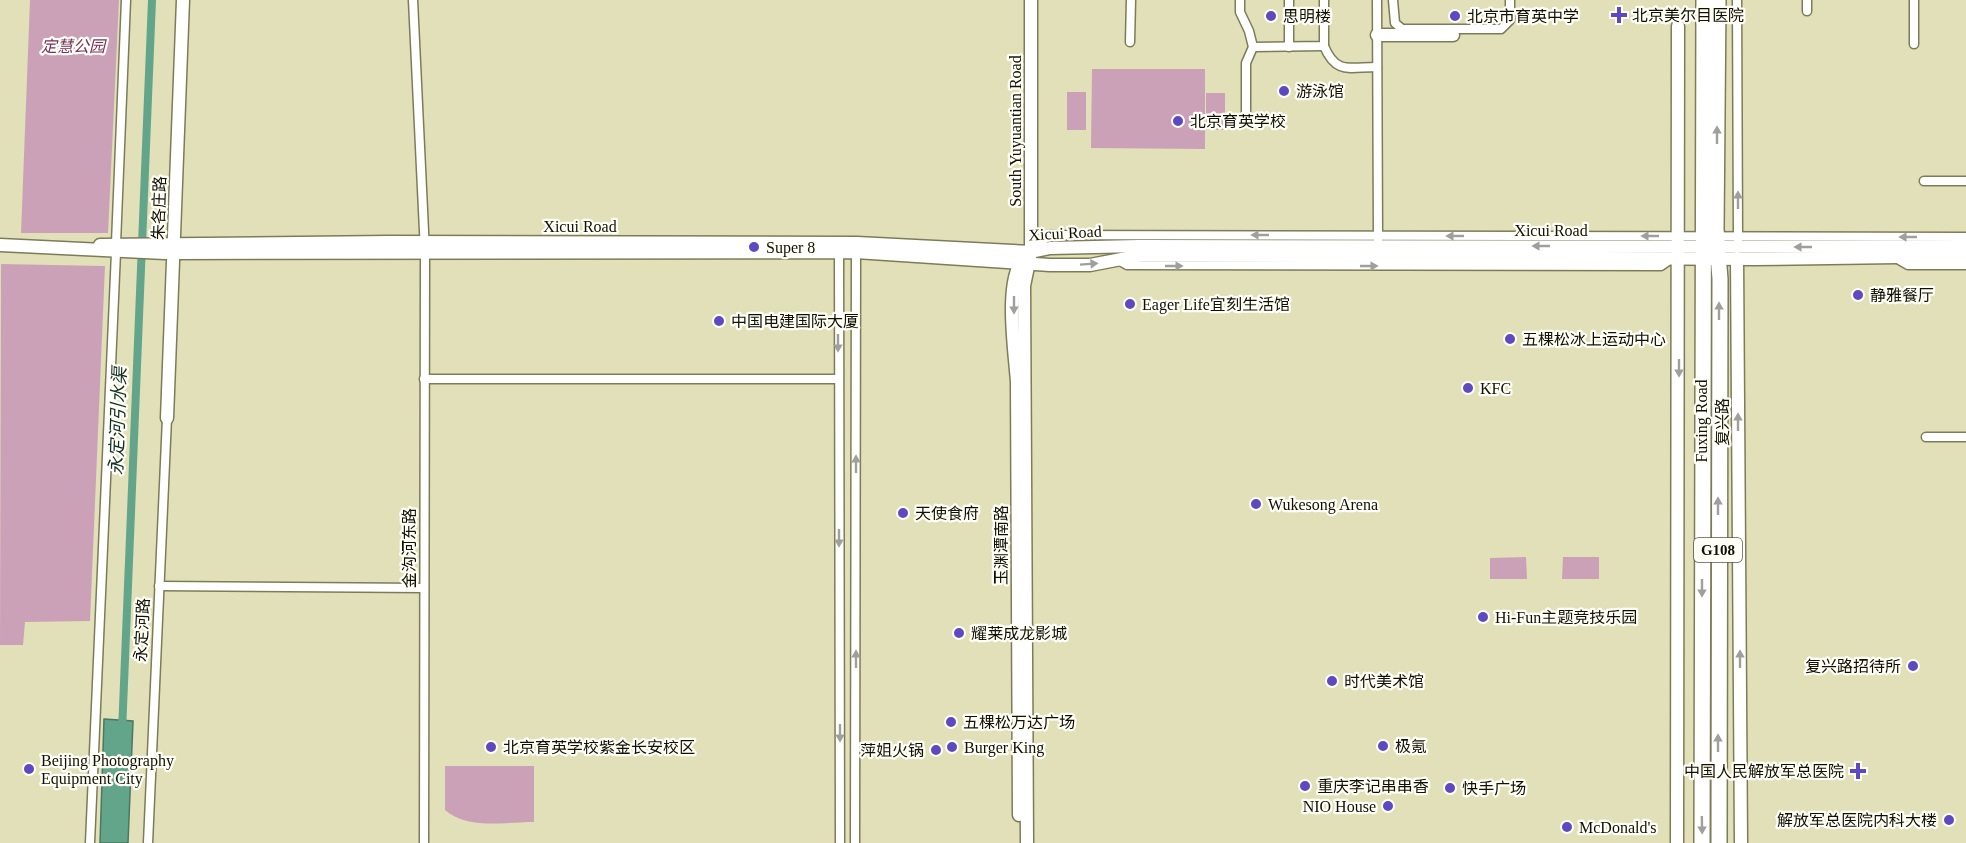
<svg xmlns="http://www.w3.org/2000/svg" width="1966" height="843" viewBox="0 0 1966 843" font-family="'Times New Roman','Noto Sans SC',serif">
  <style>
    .green { fill: #cba1b7 }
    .water { fill: #62a58a; stroke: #4a7862; stroke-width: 1.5 }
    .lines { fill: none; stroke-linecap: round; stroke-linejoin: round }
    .canal { stroke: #62a58a; stroke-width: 8 }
    .street-casing { stroke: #7d7c58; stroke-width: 11 }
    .secondary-casing { stroke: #7d7c58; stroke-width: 15 }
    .highway-casing { stroke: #7d7c58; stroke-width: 18 }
    .street { stroke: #fff; stroke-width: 8 }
    .secondary { stroke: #fff; stroke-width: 12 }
    .highway { stroke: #fff; stroke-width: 15 }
    .oneway { fill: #a09f9b }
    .poi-dot { fill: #5f49c1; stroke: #fffff7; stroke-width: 2 }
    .labels { text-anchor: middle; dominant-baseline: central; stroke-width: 4.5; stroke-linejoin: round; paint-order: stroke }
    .shield { fill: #fffff7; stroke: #58584d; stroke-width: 1.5 }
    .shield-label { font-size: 15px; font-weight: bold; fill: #111004 }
    .poi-label { font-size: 16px; fill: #111004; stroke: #fffff7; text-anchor: start }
    .park-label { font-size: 16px; font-style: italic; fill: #76305a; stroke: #fffff7 }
    .street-label { font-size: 16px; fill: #111004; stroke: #fffff7 }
    .water-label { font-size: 18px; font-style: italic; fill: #113125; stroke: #fffff7 }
  </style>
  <rect width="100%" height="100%" fill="#e1e0b9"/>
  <g class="green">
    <path d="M30 0H119L108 233H21Z"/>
    <path d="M1092 69H1205V149L1091 148Z"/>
    <rect x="1067" y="92" width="19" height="38"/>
    <rect x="1206" y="93" width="19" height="37"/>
    <path d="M1 264 105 266 90 621 25 622 23 645H0Z"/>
    <path d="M1526 557 1527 579H1490V558Z"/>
    <path d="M1563 557H1599V579H1562Z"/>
    <path d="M445 766H534V822C505 822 468 830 445 810Z"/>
  </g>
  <path class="water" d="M104 719 133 721 128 843H100Z"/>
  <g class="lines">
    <path class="canal" d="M122 732 152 0"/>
    <defs>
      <g id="street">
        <path d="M413 0 425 252 424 843"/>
        <path d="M1240 0V12L1249 31 1253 47 1246 63V113"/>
        <path d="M1289 0V47"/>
        <path d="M1377 0 1378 240"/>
        <path d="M1393 0 1395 23 1402 29H1501L1510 20V0"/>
        <path d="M1737 0 1738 240"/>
        <path d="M1807 0V11"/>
        <path d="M1914 0V44"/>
        <path d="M1130 42 1131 0"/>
        <path d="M1324 46C1336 75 1350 67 1377 67"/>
        <path d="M1253 47 1324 46V0"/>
        <path d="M1924 181H1966"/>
        <path d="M116 243 126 0"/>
        <path d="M839 249 840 843"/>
        <path d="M1033 250 1049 235 1966 237"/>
        <path d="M1896 258 1908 265H1966"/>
        <path d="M1118 260 1127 265 1661 266 1671 259"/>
        <path d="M424 379H838"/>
        <path d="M1926 437H1966"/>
        <path d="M159 586 424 588"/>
        <path d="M90 843 116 252"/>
        <path d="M148 843 167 418"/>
        <path d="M855 843 856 249"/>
      </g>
      <g id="secondary">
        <path d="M1377 35H1453"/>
        <path d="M0 245 165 253 856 252 1050 265H1090L1142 255 1754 259 1966 256"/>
        <path d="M100 245 389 242 857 243 1031 252 1050 248 1139 246 1966 247"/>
        <path d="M1737 258 1741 843"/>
        <path d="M167 418 183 0"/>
        <path d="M1019 815 1017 382C1015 352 1003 278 1025 257"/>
        <path d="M1027 843 1024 286 1031 252V0"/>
        <path d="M1677 843 1678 26"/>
      </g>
      <g id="highway">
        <path d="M1718 0 1716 229 1720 279 1719 843"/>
        <path d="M1702 843 1704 0"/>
      </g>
    </defs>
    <use href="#street" class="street-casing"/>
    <use href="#secondary" class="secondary-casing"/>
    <use href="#highway" class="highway-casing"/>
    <use href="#street" class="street"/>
    <use href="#secondary" class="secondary"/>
    <use href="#highway" class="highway"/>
  </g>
  <defs><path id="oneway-solid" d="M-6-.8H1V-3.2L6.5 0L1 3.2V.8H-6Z" transform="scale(1.5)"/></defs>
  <g class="oneway">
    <use href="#oneway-solid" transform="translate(1717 135) rotate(-90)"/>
    <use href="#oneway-solid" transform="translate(1738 200) rotate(-90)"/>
    <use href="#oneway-solid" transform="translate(1260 235) rotate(-180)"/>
    <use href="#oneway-solid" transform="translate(1455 236) rotate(180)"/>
    <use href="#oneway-solid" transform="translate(1650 236) rotate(180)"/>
    <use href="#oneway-solid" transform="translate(1908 237) rotate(180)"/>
    <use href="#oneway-solid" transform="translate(1541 246) rotate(180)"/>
    <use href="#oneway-solid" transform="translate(1803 247) rotate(-180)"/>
    <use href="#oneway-solid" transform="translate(1089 264) rotate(-4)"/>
    <use href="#oneway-solid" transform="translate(1174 266)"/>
    <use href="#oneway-solid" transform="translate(1369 266)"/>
    <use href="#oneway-solid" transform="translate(1014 305) rotate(90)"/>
    <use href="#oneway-solid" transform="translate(1719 311) rotate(-90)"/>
    <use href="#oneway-solid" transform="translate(838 343) rotate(90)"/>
    <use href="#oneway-solid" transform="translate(1679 368) rotate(90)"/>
    <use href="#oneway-solid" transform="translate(1738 422) rotate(-90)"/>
    <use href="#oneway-solid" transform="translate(856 464) rotate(-90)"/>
    <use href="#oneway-solid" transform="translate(1718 506) rotate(-90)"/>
    <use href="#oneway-solid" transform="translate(839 538) rotate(90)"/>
    <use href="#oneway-solid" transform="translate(1702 588) rotate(90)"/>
    <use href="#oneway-solid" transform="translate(856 659) rotate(-90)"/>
    <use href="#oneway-solid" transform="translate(1740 659) rotate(-90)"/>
    <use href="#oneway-solid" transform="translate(840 733) rotate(90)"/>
    <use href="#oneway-solid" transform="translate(1718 743) rotate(-90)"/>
    <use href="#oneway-solid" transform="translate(1702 825) rotate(89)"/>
  </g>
  <g class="poi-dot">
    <path d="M1616 6h6v6h6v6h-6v6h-6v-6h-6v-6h6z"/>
    <circle cx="1271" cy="16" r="6"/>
    <circle cx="1455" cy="16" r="6"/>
    <circle cx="1284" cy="91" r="6"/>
    <circle cx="1178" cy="121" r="6"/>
    <circle cx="754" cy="247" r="6"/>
    <circle cx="1858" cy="295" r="6"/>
    <circle cx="1130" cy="304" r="6"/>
    <circle cx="719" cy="321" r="6"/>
    <circle cx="1510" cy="339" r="6"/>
    <circle cx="1468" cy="388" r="6"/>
    <circle cx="1256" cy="504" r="6"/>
    <circle cx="903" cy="513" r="6"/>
    <circle cx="1483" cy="617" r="6"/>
    <circle cx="959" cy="633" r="6"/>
    <circle cx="1913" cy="666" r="6"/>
    <circle cx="1332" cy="681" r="6"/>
    <circle cx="951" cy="722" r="6"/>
    <circle cx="1383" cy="746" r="6"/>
    <circle cx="491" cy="747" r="6"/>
    <circle cx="952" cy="747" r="6"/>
    <circle cx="936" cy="750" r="6"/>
    <circle cx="29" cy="769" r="6"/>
    <path d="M1855 762h6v6h6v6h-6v6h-6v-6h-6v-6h6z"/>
    <circle cx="1305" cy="786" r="6"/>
    <circle cx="1450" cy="788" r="6"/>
    <circle cx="1388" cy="806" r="6"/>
    <circle cx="1949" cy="820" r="6"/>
    <circle cx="1567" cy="827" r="6"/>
  </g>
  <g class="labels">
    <rect class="shield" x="1694" y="538" width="48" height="24" rx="4.5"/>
    <g class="shield-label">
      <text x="1718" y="550">G108</text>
    </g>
    <g class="poi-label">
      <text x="1632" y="15">北京美尔目医院</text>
      <text x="1283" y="16">思明楼</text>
      <text x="1467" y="16">北京市育英中学</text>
      <text x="1296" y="91">游泳馆</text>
      <text x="1190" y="121">北京育英学校</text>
      <text x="766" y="247">Super 8</text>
      <text x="1870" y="295">静雅餐厅</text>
      <text x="1142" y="304">Eager Life宜刻生活馆</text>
      <text x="731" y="321">中国电建国际大厦</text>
      <text x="1522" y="339">五棵松冰上运动中心</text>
      <text x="1480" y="388">KFC</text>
      <text x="1268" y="504">Wukesong Arena</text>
      <text x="915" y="513">天使食府</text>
      <text x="1495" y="617">Hi-Fun主题竞技乐园</text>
      <text x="971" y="633">耀莱成龙影城</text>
      <text x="1901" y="666" text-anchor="end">复兴路招待所</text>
      <text x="1344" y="681">时代美术馆</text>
      <text x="963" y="722">五棵松万达广场</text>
      <text x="1395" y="746">极氪</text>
      <text x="503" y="747">北京育英学校紫金长安校区</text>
      <text x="964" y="747">Burger King</text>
      <text x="924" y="750" text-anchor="end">萍姐火锅</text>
      <text x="41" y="760">Beijing Photography<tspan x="41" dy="18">Equipment City</tspan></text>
      <text x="1844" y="771" text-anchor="end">中国人民解放军总医院</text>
      <text x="1317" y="786">重庆李记串串香</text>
      <text x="1462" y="788">快手广场</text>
      <text x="1376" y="806" text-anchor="end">NIO House</text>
      <text x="1937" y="820" text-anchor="end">解放军总医院内科大楼</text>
      <text x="1579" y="827">McDonald's</text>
    </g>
    <g class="park-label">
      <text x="73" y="46">定慧公园</text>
    </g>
    <g class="street-label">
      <text transform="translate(1015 131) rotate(-90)">South Yuyuantian Road</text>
      <text transform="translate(159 208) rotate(-88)">朱各庄路</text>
      <text x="580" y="226">Xicui Road</text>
      <text x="1551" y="230">Xicui Road</text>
      <text transform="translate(1065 233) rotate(-3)">Xicui Road</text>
      <text transform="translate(1701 421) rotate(-90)">Fuxing Road</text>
      <text transform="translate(1722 422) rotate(-90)">复兴路</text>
      <text transform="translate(1001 545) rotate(-90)">玉渊潭南路</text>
      <text transform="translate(409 548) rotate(-90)">金沟河东路</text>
      <text transform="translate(142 630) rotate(-87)">永定河路</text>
    </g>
    <g class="water-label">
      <text transform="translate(118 421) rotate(-88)">永定河引水渠</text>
    </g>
  </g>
</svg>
